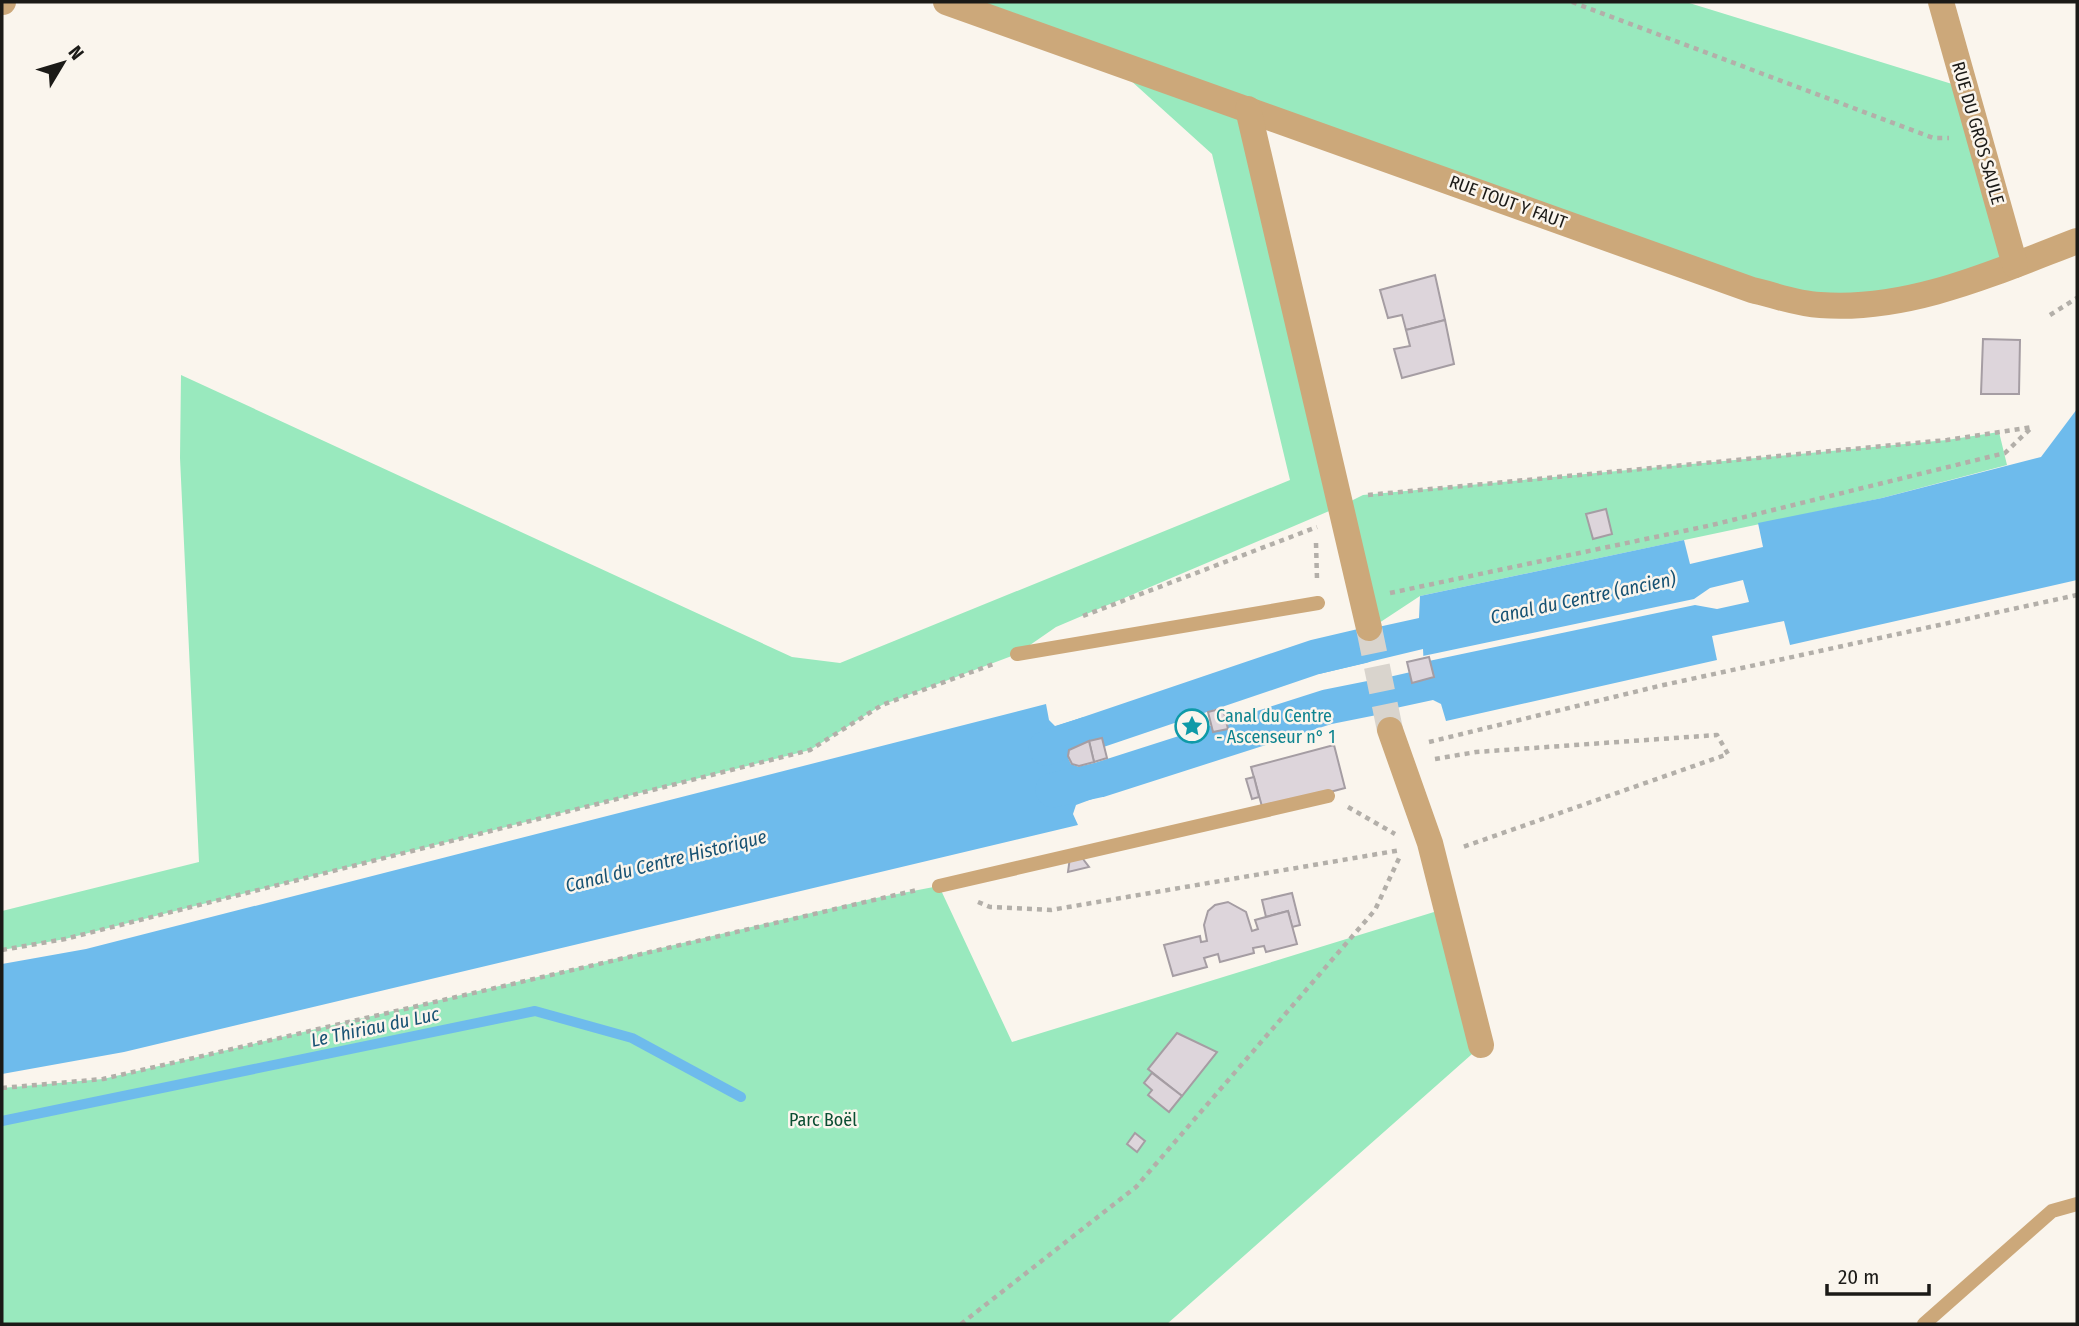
<svg xmlns="http://www.w3.org/2000/svg" width="2079" height="1326" viewBox="0 0 2079 1326" font-family="'Fira Sans Condensed',sans-serif">
  <style>
    .green { fill: #99e9be }
    .water { fill: #6ebbec }
    .pier { fill: #faf5ed }
    .lines { fill: none; stroke-linecap: round; stroke-linejoin: round }
    .stream { stroke: #6ebbec; stroke-width: 10 }
    .canal { stroke: #6ebbec; stroke-width: 35 }
    .building { fill: #ddd5db; stroke: #a59da3; stroke-width: 2 }
    .street-tunnel { stroke: #d9d4cd; stroke-width: 26; stroke-dasharray: 26 13; stroke-linecap: butt }
    .path { stroke: #b3afa9; stroke-width: 4.5; stroke-dasharray: 5 5; stroke-linecap: butt }
    .lane { stroke: #cca87a; stroke-width: 14 }
    .street { stroke: #cca87a; stroke-width: 26 }
    .labels { text-anchor: middle; dominant-baseline: central; stroke-width: 5; stroke-linejoin: round; paint-order: stroke }
    .street-label { font-size: 18px; fill: #1b1a17; stroke: #faf5ed }
    .culture-label { font-size: 18px; fill: #0d838f; stroke: #faf5ed; text-anchor: start }
    .park-label { font-size: 18px; fill: #0a4e32; stroke: #faf5ed }
    .water-label { font-size: 19px; font-style: italic; fill: #175273; stroke: #faf5ed }
  </style>
  <rect width="100%" height="100%" fill="#faf5ed"/>
  <g class="green">
    <path d="M946 2H1686L1965 88 2015 265 1817 305 1249 110 1341 506 1363 495 1947 440 1999 432 2007 465 1882 498 1420 596 1379 623 1341 506 1056 627 1017 654 882 705 810 750 65 939 2 950V911L199 862 180 458 181 375 792 657 840 663 1290 480 1212 154 1108 60Z"/>
    <path d="M939 886 1012 1042 1447 908 1480 1047 1167 1324H2V1088L103 1079 871 899Z"/>
  </g>
  <g class="water">
    <path d="M2077 409V580L1790 645 1784 621 1712 636 1717 660 1446 721 1441 704 1433 700 1331 722 1323 692 1424 669 1423 649 1319 674 1310 642 1419 618 1420 596 1684 540 1690 564 1763 547 1758 523 1882 498 2041 457Z"/>
    <path d="M1046 704 1049 720 1055 726 1084 717 1091 740 1073 746 1067 756 1071 764 1079 767 1095 763 1103 795 1076 805 1073 814 1078 825 124 1052 2 1074V964L86 949Z"/>
  </g>
  <path class="pier" d="M1743 580 1749 602 1717 609 1695 605 1424 662 1423 656 1694 599 1710 588Z"/>
  <g class="lines">
    <path class="stream" d="M2 1121 535 1011 632 1038 741 1097"/>
    <g class="canal">
      <path d="M1046 748 1315 657 1362 646"/>
      <path d="M1053 790 1099 780 1327 707 1372 698"/>
    </g>
  </g>
  <g class="building">
    <path d="M1435 275 1445 320 1406 330 1402 315 1388 318 1380 290Z"/>
    <path d="M1445 320 1454 364 1402 378 1394 349 1410 346 1406 330Z"/>
    <path d="M1983 339 2020 340 2019 394H1981Z"/>
    <path d="M1606 509 1612 534 1593 539 1586 514Z"/>
    <path d="M1429 657 1434 677 1412 683 1407 662Z"/>
    <path d="M1223 708 1228 729 1213 732 1208 712Z"/>
    <path d="M1102 738 1107 758 1094 762 1089 741Z"/>
    <path d="M1089 741 1094 762 1079 766 1072 764 1068 756 1069 750Z"/>
    <path d="M1334 745 1345 788 1263 810 1251 767Z"/>
    <path d="M1254 777 1259 797 1252 799 1246 779Z"/>
    <path d="M1080 855 1089 867 1068 872 1070 857Z"/>
    <path d="M1292 893 1300 925 1292 927 1288 911 1266 917 1262 900Z"/>
    <path d="M1228 902 1246 912 1252 931 1258 929 1255 920 1288 911 1297 944 1266 952 1264 946 1253 948 1254 953 1220 962 1218 954 1204 958 1207 967 1173 976 1164 945 1200 936 1201 942 1207 941 1204 925 1208 911 1215 905Z"/>
    <path d="M1177 1033 1217 1052 1182 1096 1148 1069Z"/>
    <path d="M1152 1073 1182 1096 1169 1112 1148 1095 1152 1090 1144 1083Z"/>
    <path d="M1135 1133 1145 1141 1137 1152 1127 1144Z"/>
  </g>
  <g class="lines">
    <path class="street-tunnel" d="M1369 628 1390 730"/>
    <g class="path">
      <path d="M1572 2 1933 138H1949"/>
      <path d="M2050 315 2077 298"/>
      <path d="M1368 495 1947 440 2032 427"/>
      <path d="M1316 543 1317 579"/>
      <path d="M1390 593 1712 525 2005 453 2031 428"/>
      <path d="M1083 616 1317 527"/>
      <path d="M1429 742 1659 686 2077 595"/>
      <path d="M1435 759 1476 752 1717 735 1728 754 1460 848"/>
      <path d="M1348 807 1395 834"/>
      <path d="M978 902 990 907 1051 910 1401 850"/>
      <path d="M2 950 65 939 810 750 882 705 996 663"/>
      <path d="M2 1088 103 1079 917 890"/>
      <path d="M961 1324 1136 1187 1375 910 1401 854"/>
    </g>
    <g class="lane">
      <path d="M1017 654 1318 603"/>
      <path d="M939 886 1328 796"/>
      <path d="M1924 1324 2052 1211 2077 1204"/>
    </g>
    <g class="street">
      <path d="M2 2H3"/>
      <path d="M946 2 1752 290C1774 295 1797 304 1820 305 1908 312 1996 272 2077 241"/>
      <path d="M1941 2 2015 265"/>
      <path d="M1248 109 1369 628"/>
      <path d="M1390 730 1430 843 1481 1045"/>
    </g>
  </g>
  <defs>
    <symbol id="sight-ring" viewBox="-11 -11 22 22"><circle r="9.5" fill="#faf5ed" stroke="#0f9aa8" stroke-width="1.5"/><path d="M0-6L1.8-2.2L6-1.7L2.9 1.2L3.7 5.4L0 3.3L-3.7 5.4L-2.9 1.2L-6-1.7L-1.8-2.2Z" fill="#0f9aa8"/></symbol>
  </defs>
  <g fill-rule="evenodd">
    <use href="#sight-ring" x="1173" y="707" width="38" height="38"/>
  </g>
  <g class="labels">
    <g class="street-label">
      <text transform="translate(1978 133) rotate(74)">RUE DU GROS SAULE</text>
      <text transform="translate(1508 202) rotate(20)">RUE TOUT Y FAUT</text>
    </g>
    <g class="culture-label">
      <text x="1216" y="716">Canal du Centre<tspan x="1216" dy="21">- Ascenseur n° 1</tspan></text>
    </g>
    <g class="park-label">
      <text x="823" y="1120">Parc Boël</text>
    </g>
    <g class="water-label">
      <text transform="translate(1583 598) rotate(-12)">Canal du Centre (ancien)</text>
      <text transform="translate(666 861) rotate(-14)">Canal du Centre Historique</text>
      <text transform="translate(375 1027) rotate(-12)">Le Thiriau du Luc</text>
    </g>
  </g>
  <rect width="2079" height="1326" fill="none" stroke="#1b1a17" stroke-width="7"/>
  <g transform="translate(63 63) rotate(52)" stroke="#faf5ed" stroke-width="5" paint-order="stroke">
  <path d="M0-5L12 26L0 18L-12 26Z" fill="#1b1a17"/>
  <text y="-10" font-size="19" font-weight="bold" text-anchor="middle" fill="#1b1a17">N</text>
  </g>
  <path d="M1827 1284v10h102v-10" fill="none" stroke="#1b1a17" stroke-width="3.5"/>
  <text x="1838" y="1284" font-size="21" fill="#1b1a17" stroke="#faf5ed" stroke-width="5" paint-order="stroke">20 m</text>
</svg>
